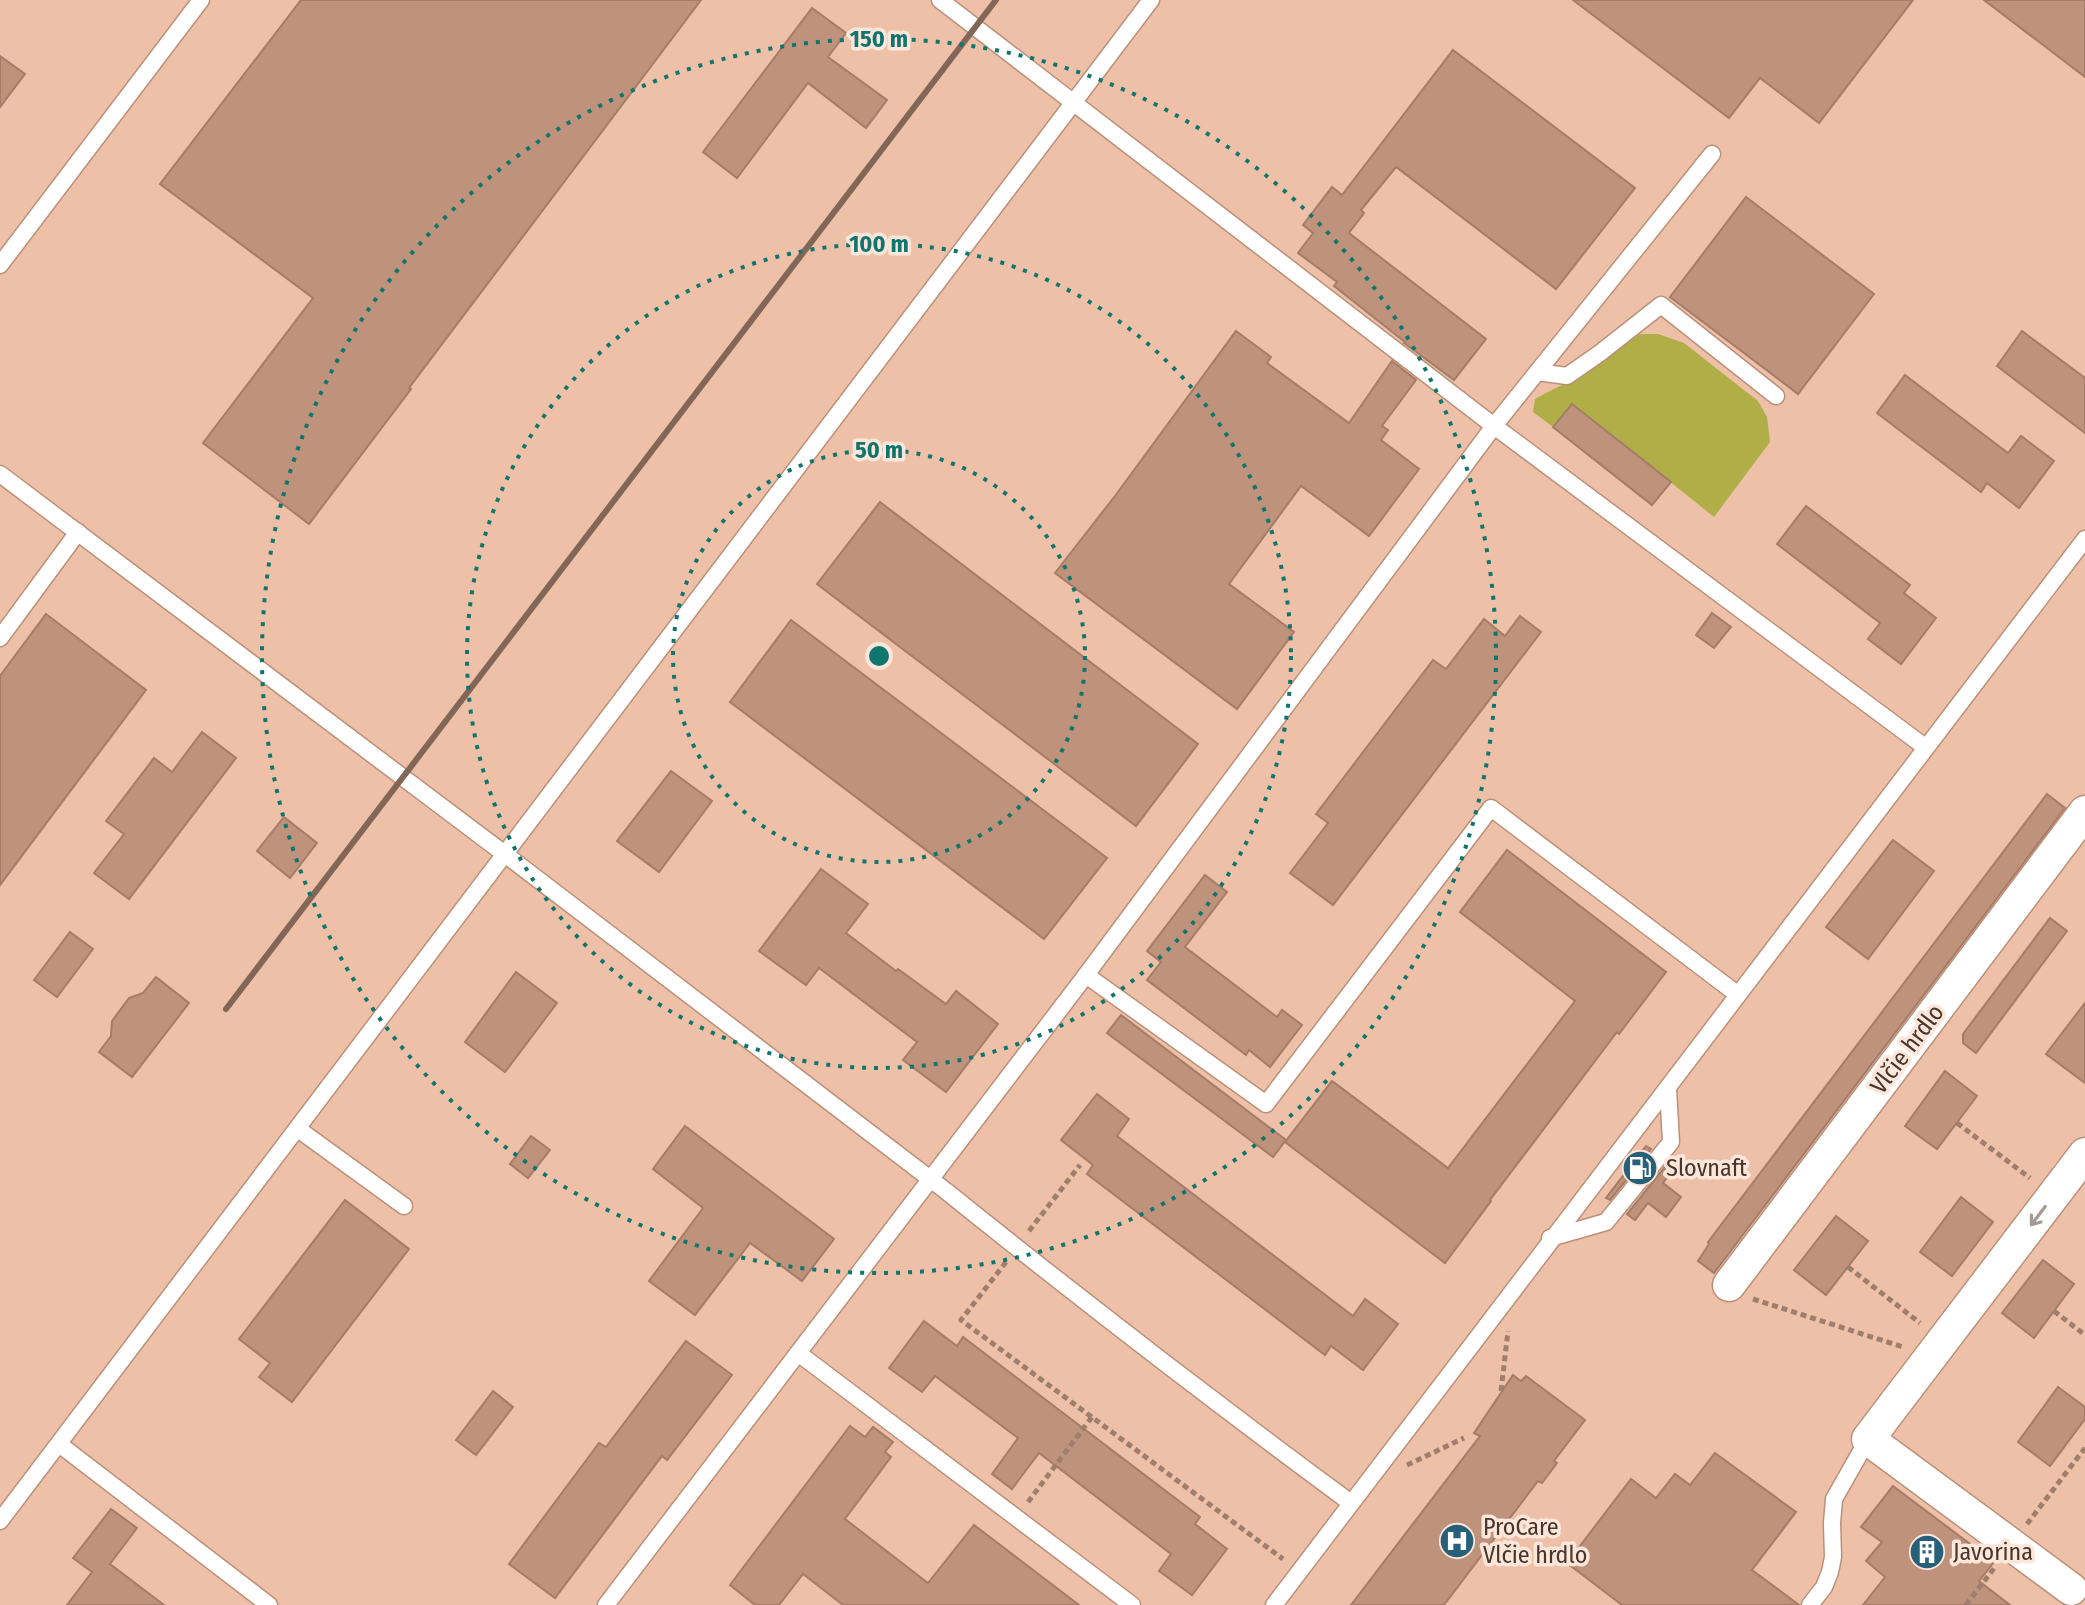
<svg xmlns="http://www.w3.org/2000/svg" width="2085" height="1605" viewBox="0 0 2085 1605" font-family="'Fira Sans Condensed',sans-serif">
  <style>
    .grass { fill: #b0af47 }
    .building { fill: #be927b; stroke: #a77c66; stroke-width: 2 }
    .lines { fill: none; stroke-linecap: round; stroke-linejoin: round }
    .service-casing { stroke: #bb9079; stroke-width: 19 }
    .minor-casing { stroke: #bb9079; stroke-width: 35 }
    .path { stroke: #9e7e6c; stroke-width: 5; stroke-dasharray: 6 4; stroke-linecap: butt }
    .service { stroke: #fff; stroke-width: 16 }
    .minor { stroke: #fff; stroke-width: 32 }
    .rail { stroke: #826657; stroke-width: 6 }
    .oneway { stroke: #a49a96 }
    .ring { fill: none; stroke: #0f766e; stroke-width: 4; stroke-dasharray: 4 8 }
    .labels { text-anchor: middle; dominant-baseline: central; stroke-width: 7; stroke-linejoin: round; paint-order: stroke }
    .street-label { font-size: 24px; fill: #48362c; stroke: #fee6da }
    .poi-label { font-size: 24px; fill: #48362c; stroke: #fee6da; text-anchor: start }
    .centre { fill: #0f766e; stroke: #fee6da; stroke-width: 4 }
    .ring-label { font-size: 24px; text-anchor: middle; font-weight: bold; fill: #0f766e; stroke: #fee6da; stroke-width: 7; stroke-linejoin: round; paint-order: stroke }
  </style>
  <rect width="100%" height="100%" fill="#eec0a8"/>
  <path class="grass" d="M1640 334H1658L1684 343 1758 401 1767 417 1770 442 1714 517 1573 404 1553 427 1533 412 1535 399C1558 386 1582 377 1603 361 1616 351 1624 342 1640 334Z"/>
  <g class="building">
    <path d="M301 0H701L409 388 411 389 309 524 203 443 313 298 160 184Z"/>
    <path d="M1573 0H1913L1819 123 1760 78 1729 118Z"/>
    <path d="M1984 0H2085V77Z"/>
    <path d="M812 8 846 33 828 57 887 100 866 128 808 83 737 178 703 152Z"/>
    <path d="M1453 50 1635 188 1556 289 1396 167 1361 210 1364 213 1349 233 1486 339 1454 380 1404 343 1405 342 1334 286 1337 282 1298 253 1313 233 1303 225 1332 187 1342 195Z"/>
    <path d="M0 56 25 74 0 107Z"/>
    <path d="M1746 197 1874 294 1798 394 1670 297Z"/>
    <path d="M1236 331 1271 357 1267 363 1349 423 1392 361 1416 380 1382 426 1388 430 1381 440 1419 469 1369 536 1301 486 1229 584 1294 632 1237 709 1055 573 1115 496Z"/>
    <path d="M2022 331 2085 378V433L1997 366Z"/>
    <path d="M1905 375 2008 453 2021 436 2054 461 2019 508 1987 483 1981 492 1877 413Z"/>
    <path d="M1572 404 1671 482 1652 505 1553 427Z"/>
    <path d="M880 502 1198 744 1136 826 817 584Z"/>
    <path d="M1806 506 1910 585 1904 593 1936 618 1901 664 1868 639 1880 623 1777 544Z"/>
    <path d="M1712 613 1731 627 1714 648 1696 635Z"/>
    <path d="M46 614 146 690 0 885V676Z"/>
    <path d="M1520 616 1541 632 1333 905 1290 873 1328 823 1316 814 1433 660 1446 669 1484 619 1505 636Z"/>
    <path d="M791 620 1107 858 1044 939 730 702Z"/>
    <path d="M202 732 236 758 129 899 94 873 124 834 106 821 154 758 172 772Z"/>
    <path d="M671 771 712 801 659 872 617 841Z"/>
    <path d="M2047 794 2065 808 1714 1273 1698 1261 1709 1244 1708 1242Z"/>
    <path d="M284 817 317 843 290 878 257 851Z"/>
    <path d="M1893 840 1934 871 1868 959 1826 927Z"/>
    <path d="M1507 850 1666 972 1619 1034 1617 1032 1490 1200 1491 1201 1445 1263 1285 1142 1332 1081 1448 1168 1575 1001 1460 912Z"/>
    <path d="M821 869 868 904 846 933 896 971 898 969 946 1004 956 991 998 1024 946 1092 903 1060 917 1042 819 968 806 985 759 951Z"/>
    <path d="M1205 875 1227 892 1185 947 1277 1017 1282 1010 1302 1025 1270 1067 1249 1050 1246 1055 1147 980 1161 962 1147 951Z"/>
    <path d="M2050 918 2067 931 1976 1053 1963 1043V1034Z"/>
    <path d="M70 932 93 949 57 997 34 980Z"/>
    <path d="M516 972 557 1003 505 1072 465 1042Z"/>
    <path d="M156 977 189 1003 132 1077 99 1052 111 1036 112 1021 129 998 143 993Z"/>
    <path d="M2085 1003V1083L2046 1054Z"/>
    <path d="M1121 1015 1286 1140 1273 1157 1107 1033Z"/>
    <path d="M1945 1071 1977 1096 1937 1149 1905 1126Z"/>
    <path d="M1097 1094 1129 1119 1117 1136 1353 1316 1365 1299 1398 1324 1363 1370 1331 1346 1325 1355 1087 1174 1093 1165 1061 1140Z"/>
    <path d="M685 1126 834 1239 802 1281 750 1243 695 1315 649 1281 703 1208 653 1169Z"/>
    <path d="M531 1136 550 1150 528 1178 510 1164Z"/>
    <path d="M1646 1146 1651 1149 1610 1200 1606 1198Z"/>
    <path d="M1668 1163 1675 1167 1663 1183 1681 1197 1666 1217 1648 1203 1635 1220 1627 1214Z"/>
    <path d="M1961 1197 1993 1222 1952 1276 1920 1252Z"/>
    <path d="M345 1200 409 1249 292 1402 259 1377 270 1363 239 1339Z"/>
    <path d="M1836 1216 1868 1241 1826 1295 1794 1270Z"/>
    <path d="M2043 1260 2074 1284 2034 1338 2002 1313Z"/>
    <path d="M924 1321 957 1346 963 1337 1200 1517 1195 1524 1227 1549 1192 1595 1159 1571 1171 1554 1039 1453 1012 1489 992 1474 1018 1438 935 1376 922 1392 889 1368Z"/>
    <path d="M686 1341 732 1375 667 1460 662 1456 555 1598 509 1564 599 1443 606 1447Z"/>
    <path d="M1513 1375 1521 1381 1526 1376 1585 1420 1554 1461 1557 1463 1542 1483 1538 1481 1444 1605H1351L1480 1436 1474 1433Z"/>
    <path d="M2058 1387 2085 1407V1419L2050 1466 2018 1442Z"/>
    <path d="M493 1391 513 1407 476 1455 456 1440Z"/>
    <path d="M850 1426 865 1437 873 1427 893 1442 885 1452 891 1457 845 1519 928 1583 974 1525 1079 1605H843L803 1574 779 1605H755L730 1585Z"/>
    <path d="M1715 1453 1796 1512 1752 1570 1799 1605H1622L1567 1563 1631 1479 1656 1498 1675 1474 1690 1485Z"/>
    <path d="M1893 1486 1994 1562 1979 1581 2010 1605H1863L1885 1577 1866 1561 1882 1542 1861 1527Z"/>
    <path d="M111 1509 137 1528 110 1564 164 1605H67L92 1572 73 1558Z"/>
  </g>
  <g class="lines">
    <defs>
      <g id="service">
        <path d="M940 0 1494 426 1925 747"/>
        <path d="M0 265 201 0"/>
        <path d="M1537 372 1567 376 1600 353 1661 305 1776 396"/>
        <path d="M0 474 506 855 946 1191C1079 1298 1214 1402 1351 1503"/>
        <path d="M0 638 78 532"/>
        <path d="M1086 975 1266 1104 1491 808 1737 994"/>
        <path d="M298 1129 404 1206"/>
        <path d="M1550 1238 1606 1222 1671 1142 1668 1088"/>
        <path d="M798 1353 1132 1605"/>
        <path d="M59 1444 269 1605"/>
        <path d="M0 1521 1151 0"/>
        <path d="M606 1605 1086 975 1494 426 1712 154"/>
        <path d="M1274 1605C1544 1249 1814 893 2085 539"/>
        <path d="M1810 1605 1824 1587 1830 1572 1833 1557 1832 1523 1834 1499 1868 1439"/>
      </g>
      <g id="minor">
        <path d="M1729 1285 2085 812"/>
        <path d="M2071 1589 1868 1439 2085 1154"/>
      </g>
    </defs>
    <use href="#service" class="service-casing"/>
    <use href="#minor" class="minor-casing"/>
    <g class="path">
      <path d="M1957 1123 2030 1178"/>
      <path d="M1029 1231 1080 1165"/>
      <path d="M1006 1262 961 1320 1283 1559"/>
      <path d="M1848 1267 1920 1323"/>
      <path d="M1753 1299 1903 1347"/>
      <path d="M2054 1311 2085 1335"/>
      <path d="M1501 1391 1508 1331"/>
      <path d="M1407 1465 1464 1438"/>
      <path d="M1028 1502 1092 1417"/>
      <path d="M2027 1524 2085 1448"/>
      <path d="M1966 1605 1995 1567"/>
    </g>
    <use href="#service" class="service"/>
    <use href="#minor" class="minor"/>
    <path class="rail" d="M226 1009 996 0"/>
  </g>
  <defs><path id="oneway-shaft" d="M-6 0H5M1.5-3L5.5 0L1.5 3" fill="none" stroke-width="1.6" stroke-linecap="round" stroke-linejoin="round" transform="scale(2)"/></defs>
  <use class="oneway" href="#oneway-shaft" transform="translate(2038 1216) rotate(127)"/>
  <g class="ring">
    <circle cx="879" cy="656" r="206"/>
    <circle cx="879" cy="656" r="412"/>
    <circle cx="879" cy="656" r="617"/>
  </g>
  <defs>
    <symbol id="fuel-disc" viewBox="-11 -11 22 22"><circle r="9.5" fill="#266079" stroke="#fee6da"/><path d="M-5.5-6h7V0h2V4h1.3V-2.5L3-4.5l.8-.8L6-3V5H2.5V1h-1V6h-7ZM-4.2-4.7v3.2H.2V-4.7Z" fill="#fff"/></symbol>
    <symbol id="hospital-disc" viewBox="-11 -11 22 22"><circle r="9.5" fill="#266079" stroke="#fee6da"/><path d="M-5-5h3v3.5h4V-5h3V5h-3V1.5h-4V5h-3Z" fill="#fff"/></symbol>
    <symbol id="building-disc" viewBox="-11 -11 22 22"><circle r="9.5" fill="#266079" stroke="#fee6da"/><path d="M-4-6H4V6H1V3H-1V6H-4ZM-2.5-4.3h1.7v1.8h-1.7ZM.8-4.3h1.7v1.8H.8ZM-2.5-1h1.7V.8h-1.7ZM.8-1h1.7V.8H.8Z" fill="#fff"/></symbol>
  </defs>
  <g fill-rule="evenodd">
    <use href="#fuel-disc" x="1620" y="1148" width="40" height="40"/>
    <use href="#hospital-disc" x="1437" y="1521" width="40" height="40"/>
    <use href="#building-disc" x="1907" y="1532" width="40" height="40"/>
  </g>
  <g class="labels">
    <g class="street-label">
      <text transform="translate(1907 1049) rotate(-53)">Vlčie hrdlo</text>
    </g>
    <g class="poi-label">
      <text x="1666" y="1168">Slovnaft</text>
      <text x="1483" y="1527">ProCare<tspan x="1483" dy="28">Vlčie hrdlo</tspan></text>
      <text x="1953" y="1552">Javorina</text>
    </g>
  </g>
  <circle cx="879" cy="656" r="12" class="centre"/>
  <g class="ring-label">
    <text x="879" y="47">150 m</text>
    <text x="879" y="252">100 m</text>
    <text x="879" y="458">50 m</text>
  </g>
</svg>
